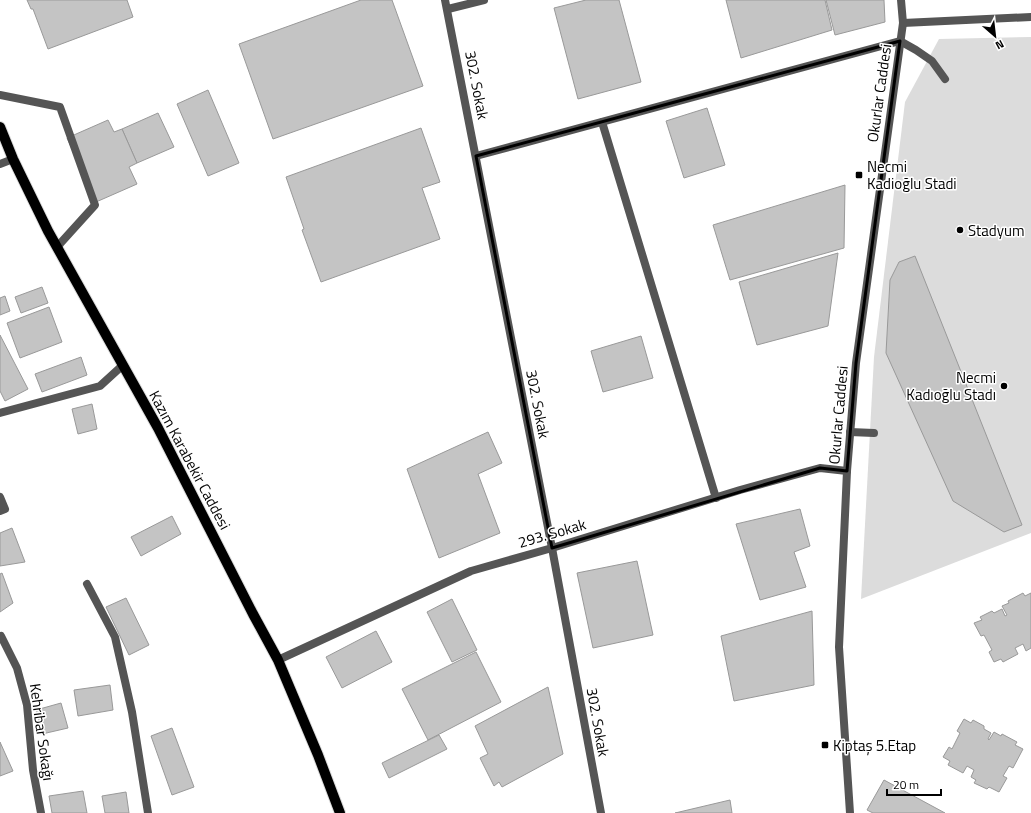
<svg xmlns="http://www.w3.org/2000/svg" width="1031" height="813" viewBox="0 0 1031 813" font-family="'Titillium Web',sans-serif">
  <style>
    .green { fill: #dcdcdc }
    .building { fill: #c4c4c4; stroke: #999 }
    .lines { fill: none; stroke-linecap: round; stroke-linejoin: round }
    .primary-casing { stroke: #dbdbdb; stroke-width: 12 }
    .service { stroke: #555; stroke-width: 8 }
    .minor { stroke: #555; stroke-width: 8 }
    .primary { stroke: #000; stroke-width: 10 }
    .marked { fill: none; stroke: #000; stroke-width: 3; stroke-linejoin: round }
    .poi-dot { fill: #000; stroke: #fff; stroke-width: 1.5 }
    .labels { text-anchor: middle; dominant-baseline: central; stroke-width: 3; stroke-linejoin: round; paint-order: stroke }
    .street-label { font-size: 15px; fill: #000; stroke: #fff }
    .poi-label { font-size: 15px; fill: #000; stroke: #fff; text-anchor: start }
  </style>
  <rect width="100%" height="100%" fill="#fff"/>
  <path class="green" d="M1031 37V533L861 599 874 357 905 102 939 39Z"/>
  <g class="building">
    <path d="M27 0H127L133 17 48 49 33 9H31Z"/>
    <path d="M361 0H392L423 86 273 139 239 44Z"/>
    <path d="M586 0H619L641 82 578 99 554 8Z"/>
    <path d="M726 0H825L832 30 741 58Z"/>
    <path d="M826 0H884L885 22 835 35Z"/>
    <path d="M208 90 239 163 208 176 177 104Z"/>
    <path d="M707 108 725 165 684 178 666 121Z"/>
    <path d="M158 113 174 147 137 163 122 129Z"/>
    <path d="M108 120 114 132 122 129 137 163 129 167 137 184 96 202 67 138Z"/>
    <path d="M421 128 440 182 422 188 440 239 321 282 302 230 304 229 286 177Z"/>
    <path d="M845 185 844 248 730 280 713 225Z"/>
    <path d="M838 253 828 326 757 345 739 282Z"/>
    <path d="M915 256 1022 525 1004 532 953 501 886 353 890 280 899 262Z"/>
    <path d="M42 287 48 303 21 313 15 297Z"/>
    <path d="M5 296 10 311 0 315V298Z"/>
    <path d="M49 307 62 342 20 358 7 323Z"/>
    <path d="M0 335 28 389 5 401 0 391Z"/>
    <path d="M641 336 653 378 603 392 591 351Z"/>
    <path d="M81 357 87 375 42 392 35 374Z"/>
    <path d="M92 404 97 429 78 434 72 409Z"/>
    <path d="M488 432 502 463 478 474 500 533 439 558 407 469Z"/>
    <path d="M800 509 810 546 794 552 806 587 760 600 736 524Z"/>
    <path d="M172 516 181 534 141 556 131 537Z"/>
    <path d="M12 528 25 562 0 566V533Z"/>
    <path d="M637 561 653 635 593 648 577 573Z"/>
    <path d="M2 573 13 603 0 612V574Z"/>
    <path d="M1023 593 1025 596 1031 593V648L1026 651 1023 644 1015 648 1018 654 1003 662 1001 659 994 662 989 652 992 650 984 635 981 636 974 623 982 620 980 617 992 611 994 613 1002 609 1005 616 1007 615 1002 606 1009 603 1008 601Z"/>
    <path d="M126 598 149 645 129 655 106 607Z"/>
    <path d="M452 599 477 650 452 662 427 612Z"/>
    <path d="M812 611 814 685 734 701 721 636Z"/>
    <path d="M376 631 392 662 342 688 326 657Z"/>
    <path d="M476 652 501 702 428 740 402 689Z"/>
    <path d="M110 685 113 710 78 716 74 690Z"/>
    <path d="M548 687 563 754 502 787 499 782 494 786 480 758 488 754 475 726Z"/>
    <path d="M61 703 68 728 42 734 36 710Z"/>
    <path d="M964 719 971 723 973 720 984 726V729L991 733 988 739 989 740 994 732 1001 736 1002 734 1017 742 1015 745 1023 749 1013 768 1009 766 1003 776 1007 778 999 792 989 787 987 789 974 783 976 780 971 777 974 770 967 766 963 773 948 765 950 761 943 757 949 747 952 749 960 733 957 731Z"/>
    <path d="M172 728 194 787 172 795 151 736Z"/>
    <path d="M439 735 447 749 389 778 382 763Z"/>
    <path d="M0 742 13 771 0 776Z"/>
    <path d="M884 780 945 813H873L867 810Z"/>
    <path d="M83 791 87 813H52L49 796Z"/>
    <path d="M126 792 129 813H105L102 796Z"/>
    <path d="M730 800 732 813H675Z"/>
  </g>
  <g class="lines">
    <defs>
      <path id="primary" d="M0 127 13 159 48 231 158 428 253 614 278 660 318 755 340 813"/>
    </defs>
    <use href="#primary" class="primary-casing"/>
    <g class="service">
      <path d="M900 41 916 50 932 61 945 79"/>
      <path d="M850 432 874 433"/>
    </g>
    <g class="minor">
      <path d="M445 0 552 548 601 813"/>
      <path d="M448 9 484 0"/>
      <path d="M903 23 1031 17"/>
      <path d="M0 95 60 107 95 205 57 247"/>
      <path d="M602 122 716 498"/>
      <path d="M476 156 900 41"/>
      <path d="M0 164 13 159"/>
      <path d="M0 413 100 386 123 365"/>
      <path d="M0 497 5 509 0 511"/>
      <path d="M87 584 115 637 132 712 148 813"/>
      <path d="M1 636 17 668 27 705 33 770 41 813"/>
      <path d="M278 660 471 571 552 548 740 490 820 468 847 471"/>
      <path d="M850 813 839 647 847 471 856 363 903 23 901 0"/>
    </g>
    <use href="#primary" class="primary"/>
  </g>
  <path class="marked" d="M900 41 856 363 847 471 820 468 552 548 476 156Z"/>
  <g class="poi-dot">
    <rect x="855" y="171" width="8" height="8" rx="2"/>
    <circle cx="960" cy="230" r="4"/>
    <circle cx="1004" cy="386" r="4"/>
    <rect x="821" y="741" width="8" height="8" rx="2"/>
  </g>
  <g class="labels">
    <g class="street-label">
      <text transform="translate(477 85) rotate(79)">302. Sokak</text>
      <text transform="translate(879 93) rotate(-82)">Okurlar Caddesi</text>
      <text transform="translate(538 404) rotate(79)">302. Sokak</text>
      <text transform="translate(838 415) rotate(-85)">Okurlar Caddesi</text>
      <text transform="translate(190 460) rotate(62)">Kazım Karabekir Caddesi</text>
      <text transform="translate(552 533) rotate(-16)">293. Sokak</text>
      <text transform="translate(598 722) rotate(80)">302. Sokak</text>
      <text transform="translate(42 732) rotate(82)">Kehribar Sokağı</text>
    </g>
    <g class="poi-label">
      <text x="867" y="166">Necmi<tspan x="867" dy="17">Kadioğlu Stadi</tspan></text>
      <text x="968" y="230">Stadyum</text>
      <text x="996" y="377" text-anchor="end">Necmi<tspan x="996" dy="17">Kadıoğlu Stadı</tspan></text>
      <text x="833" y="745">Kiptaş 5.Etap</text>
    </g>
  </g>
  <g transform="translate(995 36) rotate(152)" stroke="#ffffff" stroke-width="3" paint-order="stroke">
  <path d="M0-3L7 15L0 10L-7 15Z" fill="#000000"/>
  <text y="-6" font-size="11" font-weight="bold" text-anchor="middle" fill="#000000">N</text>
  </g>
  <path d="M887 789v6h54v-6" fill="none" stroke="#000000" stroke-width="2"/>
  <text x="893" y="789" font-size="12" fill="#000000" stroke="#ffffff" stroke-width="3" paint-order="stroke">20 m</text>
</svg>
